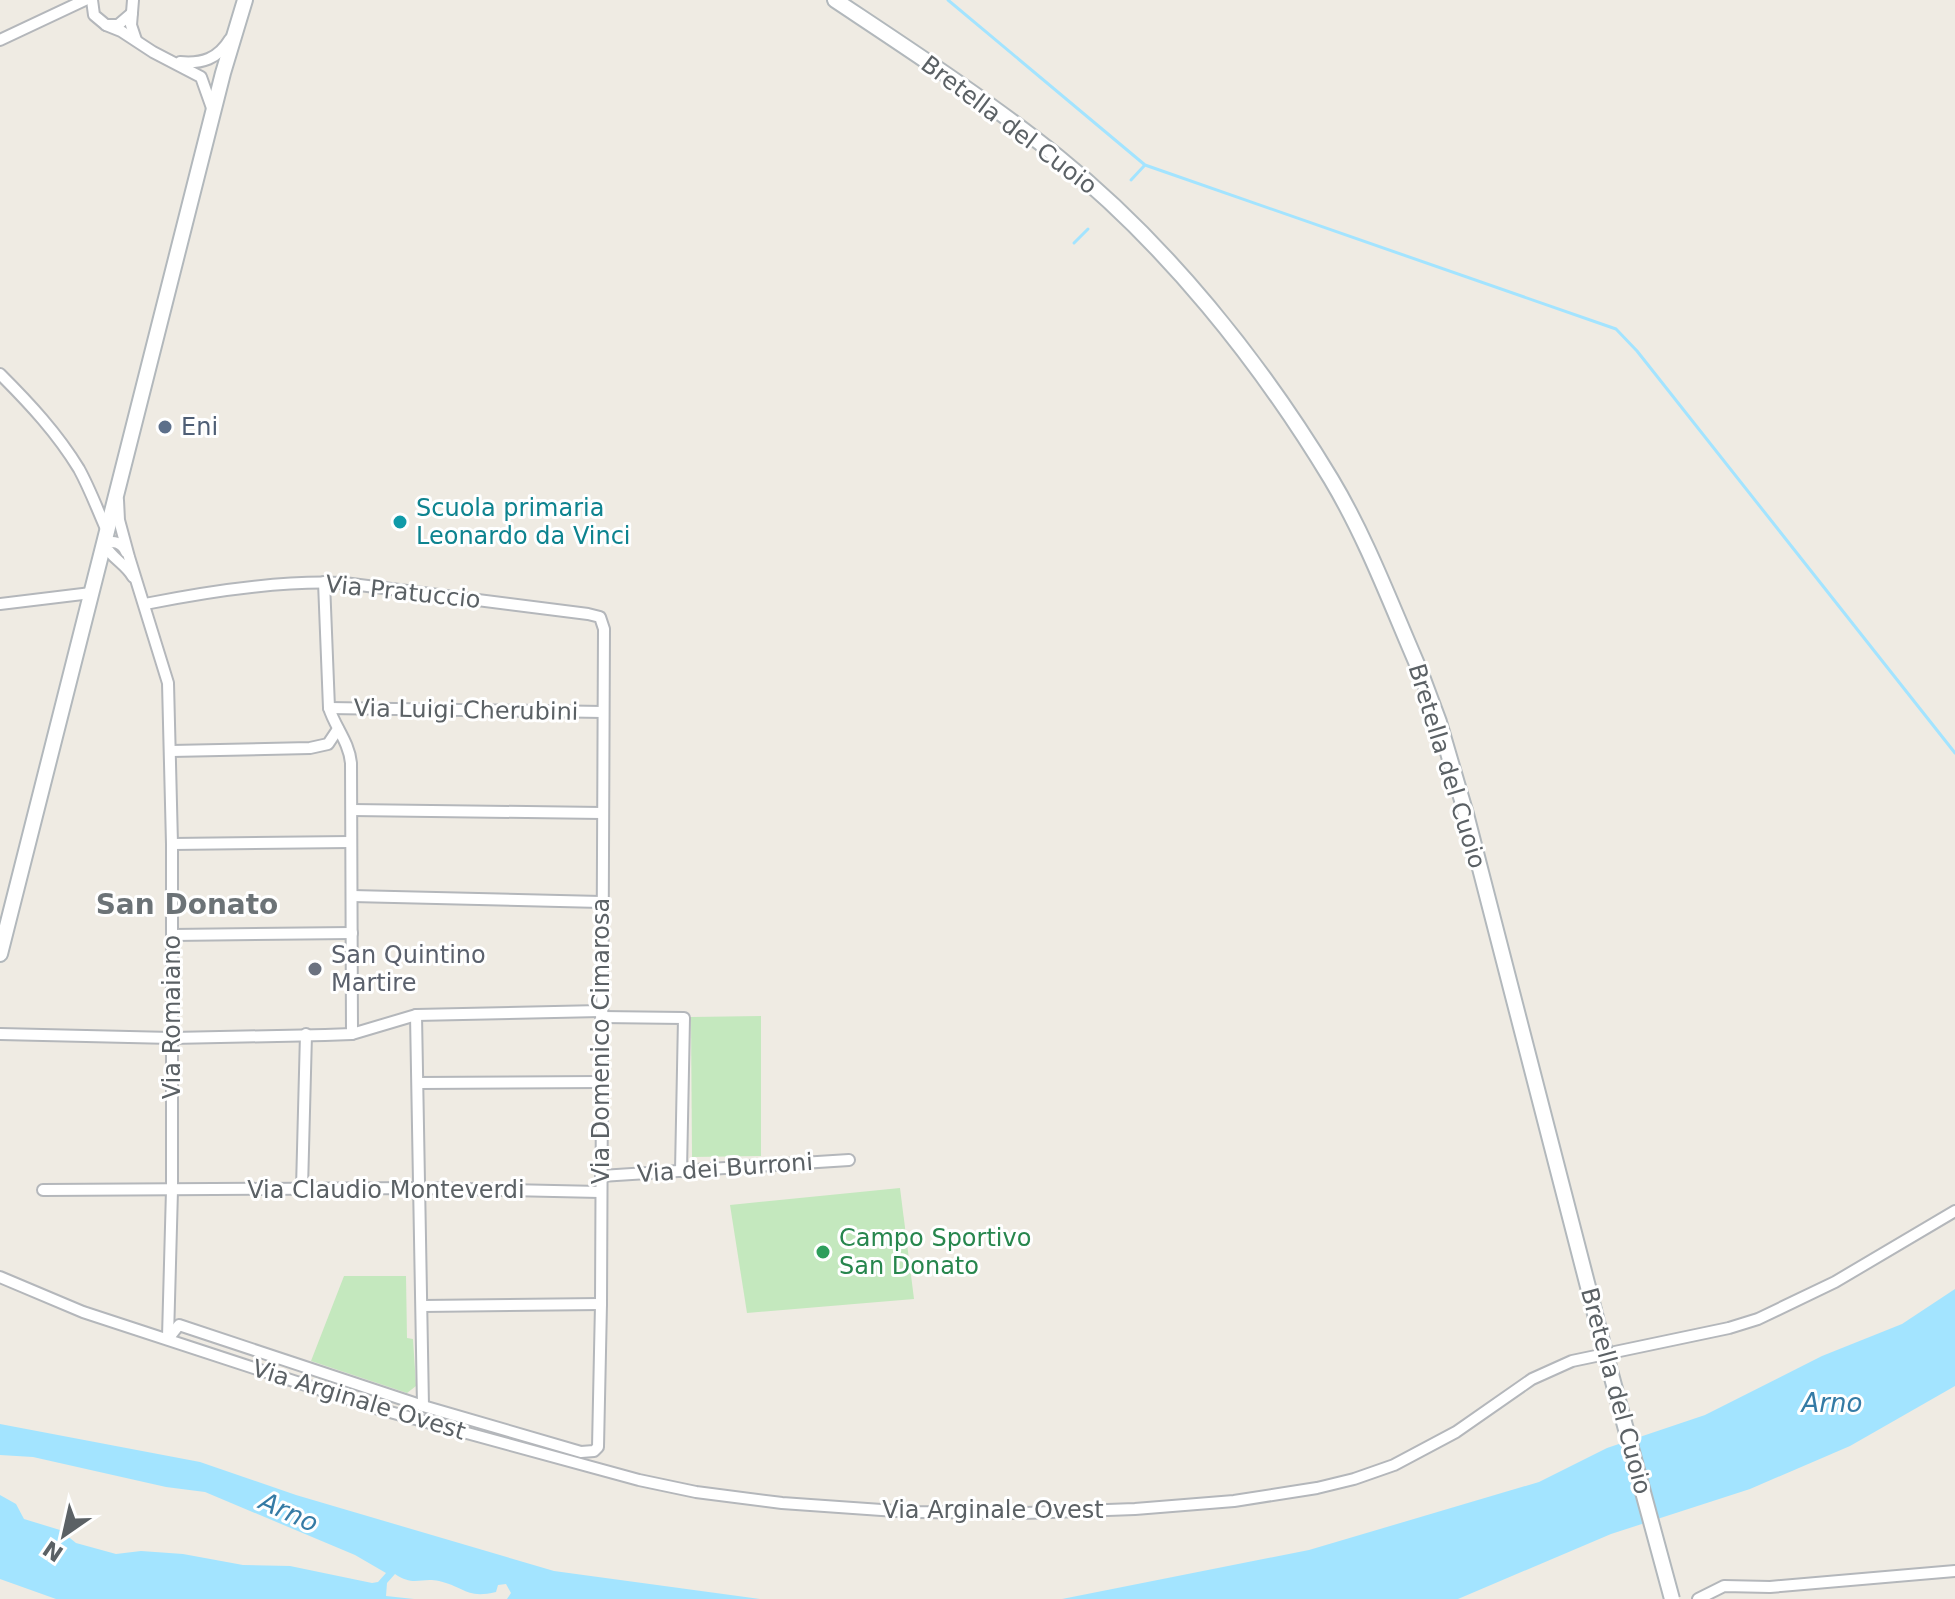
<svg xmlns="http://www.w3.org/2000/svg" width="1955" height="1599" viewBox="0 0 1955 1599" font-family="'DejaVu Sans',sans-serif">
  <style>
    .green { fill: #c4e8be }
    .water { fill: #a3e4ff }
    .lines { fill: none; stroke-linecap: round; stroke-linejoin: round }
    .stream { stroke: #a3e4ff; stroke-width: 3 }
    .minor-casing { stroke: #b4b7bb; stroke-width: 14 }
    .secondary-casing { stroke: #b2b8bc; stroke-width: 18 }
    .minor { stroke: #fff; stroke-width: 10 }
    .secondary { stroke: #fff; stroke-width: 14 }
    .secondary-bridge-casing { stroke: #b2b8bc; stroke-width: 18; stroke-linecap: butt }
    .secondary-bridge { stroke: #fff; stroke-width: 14 }
    .service-dot { fill: #5c6f8a; stroke: #fff; stroke-width: 3 }
    .culture-dot { fill: #0f9aa8; stroke: #fff; stroke-width: 3 }
    .worship-dot { fill: #6b7280; stroke: #fff; stroke-width: 3 }
    .leisure-dot { fill: #2e9e5b; stroke: #fff; stroke-width: 3 }
    .labels { text-anchor: middle; dominant-baseline: central; stroke-width: 6; stroke-linejoin: round; paint-order: stroke }
    .street-label { font-size: 24px; fill: #5b6165; stroke: #fff }
    .service-label { font-size: 24px; fill: #4e5e75; stroke: #fff; text-anchor: start }
    .culture-label { font-size: 24px; fill: #0d838f; stroke: #fff; text-anchor: start }
    .worship-label { font-size: 24px; fill: #5b616d; stroke: #fff; text-anchor: start }
    .leisure-label { font-size: 24px; fill: #27864d; stroke: #fff; text-anchor: start }
    .water-label { font-size: 26px; font-style: italic; fill: #357ba5; stroke: #fff }
    .quarter-label { font-size: 28px; font-weight: bold; fill: #6c7377; stroke: #fff }
  </style>
  <rect width="100%" height="100%" fill="#efebe3"/>
  <g class="green">
    <path d="M761 1016V1156L692 1157 691 1017Z"/>
    <path d="M900 1188 914 1299 747 1313 730 1205Z"/>
    <path d="M344 1276H406L407 1338 413 1339 416 1386 407 1393 311 1361Z"/>
  </g>
  <g class="water">
    <path d="M1955 1289V1386L1850 1446 1750 1489 1611 1534 1458 1599H1062L1309 1550 1539 1482 1607 1448 1705 1415 1822 1356 1902 1324Z"/>
    <path d="M0 1424 200 1462 296 1495 554 1571 760 1599H507L511 1593 506 1584 498 1585 496 1592C466 1599 465 1587 439 1581 421 1577 414 1587 395 1574L387 1583 386 1596 414 1599H56L0 1579V1495L16 1504 24 1519 60 1530 76 1543 116 1554 141 1551 183 1554 243 1565 290 1566 372 1583 378 1582 386 1573 355 1555 205 1492 166 1487 33 1457 0 1455Z"/>
  </g>
  <g class="lines">
    <g class="stream">
      <path d="M948 0 1145 165 1616 329 1637 351 1955 753"/>
      <path d="M1131 180 1144 166"/>
      <path d="M1074 243 1088 229"/>
    </g>
    <defs>
      <g id="minor">
        <path d="M92 0 94 15 106 25H118L132 13"/>
        <path d="M133 0 131 25 136 40"/>
        <path d="M106 25 121 31 153 52 201 77 212 108"/>
        <path d="M0 40 85 0"/>
        <path d="M180 62C202 64 218 59 230 39"/>
        <path d="M0 374C30 404 57 433 79 469 90 489 98 511 107 531"/>
        <path d="M118 500 119 520 129 557 168 683 172 844V1190L168 1337"/>
        <path d="M126 552C122 542 113 540 104 544 111 558 126 564 133 577"/>
        <path d="M324 582 329 708C335 727 349 742 351 763L352 1034"/>
        <path d="M0 604 91 593"/>
        <path d="M145 604C205 592 283 580 344 583L588 614 600 617 604 629 601 1304 598 1447 594 1451 581 1452 423 1406 179 1325 168 1339"/>
        <path d="M329 708 603 712"/>
        <path d="M171 751 310 748 328 744 338 729"/>
        <path d="M352 810 602 813"/>
        <path d="M172 844 350 842"/>
        <path d="M352 896 601 902"/>
        <path d="M172 935 352 933"/>
        <path d="M416 1015 423 1406"/>
        <path d="M601 1017 684 1018 681 1171"/>
        <path d="M0 1034 172 1038 325 1035 352 1034 416 1015 601 1011"/>
        <path d="M418 1083 601 1082"/>
        <path d="M601 1176 849 1160"/>
        <path d="M302 1188 306 1034"/>
        <path d="M43 1190 419 1188 600 1192"/>
        <path d="M0 1277 83 1312 379 1409 639 1480 696 1492 782 1503 910 1512 1025 1513 1135 1509 1234 1501 1317 1488 1354 1479 1394 1465 1456 1432 1532 1379 1572 1361 1729 1328 1758 1319 1835 1282 1955 1211"/>
        <path d="M422 1306 601 1304"/>
        <path d="M1698 1599 1724 1586 1770 1587 1955 1571"/>
      </g>
      <g id="secondary">
        <path d="M835 0C910 50 987 100 1058 157 1166 244 1259 360 1331 479 1367 539 1392 607 1420 671"/>
        <path d="M0 954 223 73 245 0"/>
      </g>
    </defs>
    <use href="#minor" class="minor-casing"/>
    <use href="#secondary" class="secondary-casing"/>
    <use href="#minor" class="minor"/>
    <use href="#secondary" class="secondary"/>
    <defs>
      <path id="secondary-bridge" d="M1420 671 1439 722 1466 814 1602 1341 1672 1599"/>
    </defs>
    <use href="#secondary-bridge" class="secondary-bridge-casing"/>
    <use href="#secondary-bridge" class="secondary-bridge"/>
  </g>
  <circle class="service-dot" cx="165" cy="427" r="8"/>
  <circle class="culture-dot" cx="400" cy="522" r="8"/>
  <circle class="worship-dot" cx="315" cy="969" r="8"/>
  <circle class="leisure-dot" cx="823" cy="1252" r="8"/>
  <g class="labels">
    <g class="street-label">
      <text transform="translate(1009 125) rotate(37)">Bretella del Cuoio</text>
      <text transform="translate(403 592) rotate(6)">Via Pratuccio</text>
      <text transform="translate(466 710) rotate(1)">Via Luigi Cherubini</text>
      <text transform="translate(1447 766) rotate(73)">Bretella del Cuoio</text>
      <text transform="translate(172 1017) rotate(-90)">Via Romaiano</text>
      <text transform="translate(601 1041) rotate(-90)">Via Domenico Cimarosa</text>
      <text transform="translate(725 1168) rotate(-4)">Via dei Burroni</text>
      <text x="386" y="1190">Via Claudio Monteverdi</text>
      <text transform="translate(1616 1391) rotate(75)">Bretella del Cuoio</text>
      <text transform="translate(359 1400) rotate(17)">Via Arginale Ovest</text>
      <text x="993" y="1510">Via Arginale Ovest</text>
    </g>
    <g class="service-label">
      <text x="181" y="427">Eni</text>
    </g>
    <g class="culture-label">
      <text x="416" y="508">Scuola primaria<tspan x="416" dy="28">Leonardo da Vinci</tspan></text>
    </g>
    <g class="worship-label">
      <text x="331" y="955">San Quintino<tspan x="331" dy="28">Martire</tspan></text>
    </g>
    <g class="leisure-label">
      <text x="839" y="1238">Campo Sportivo<tspan x="839" dy="28">San Donato</tspan></text>
    </g>
    <g class="water-label">
      <text x="1832" y="1403">Arno</text>
      <text transform="translate(289 1512) rotate(24)">Arno</text>
    </g>
    <g class="quarter-label">
      <text x="187" y="904">San Donato</text>
    </g>
  </g>
  <g transform="translate(64 1535) rotate(214)" stroke="#ffffff" stroke-width="6" paint-order="stroke">
  <path d="M0-6L14 30L0 20L-14 30Z" fill="#5b6165"/>
  <text y="-12" font-size="22" font-weight="bold" text-anchor="middle" fill="#5b6165">N</text>
  </g>
</svg>
